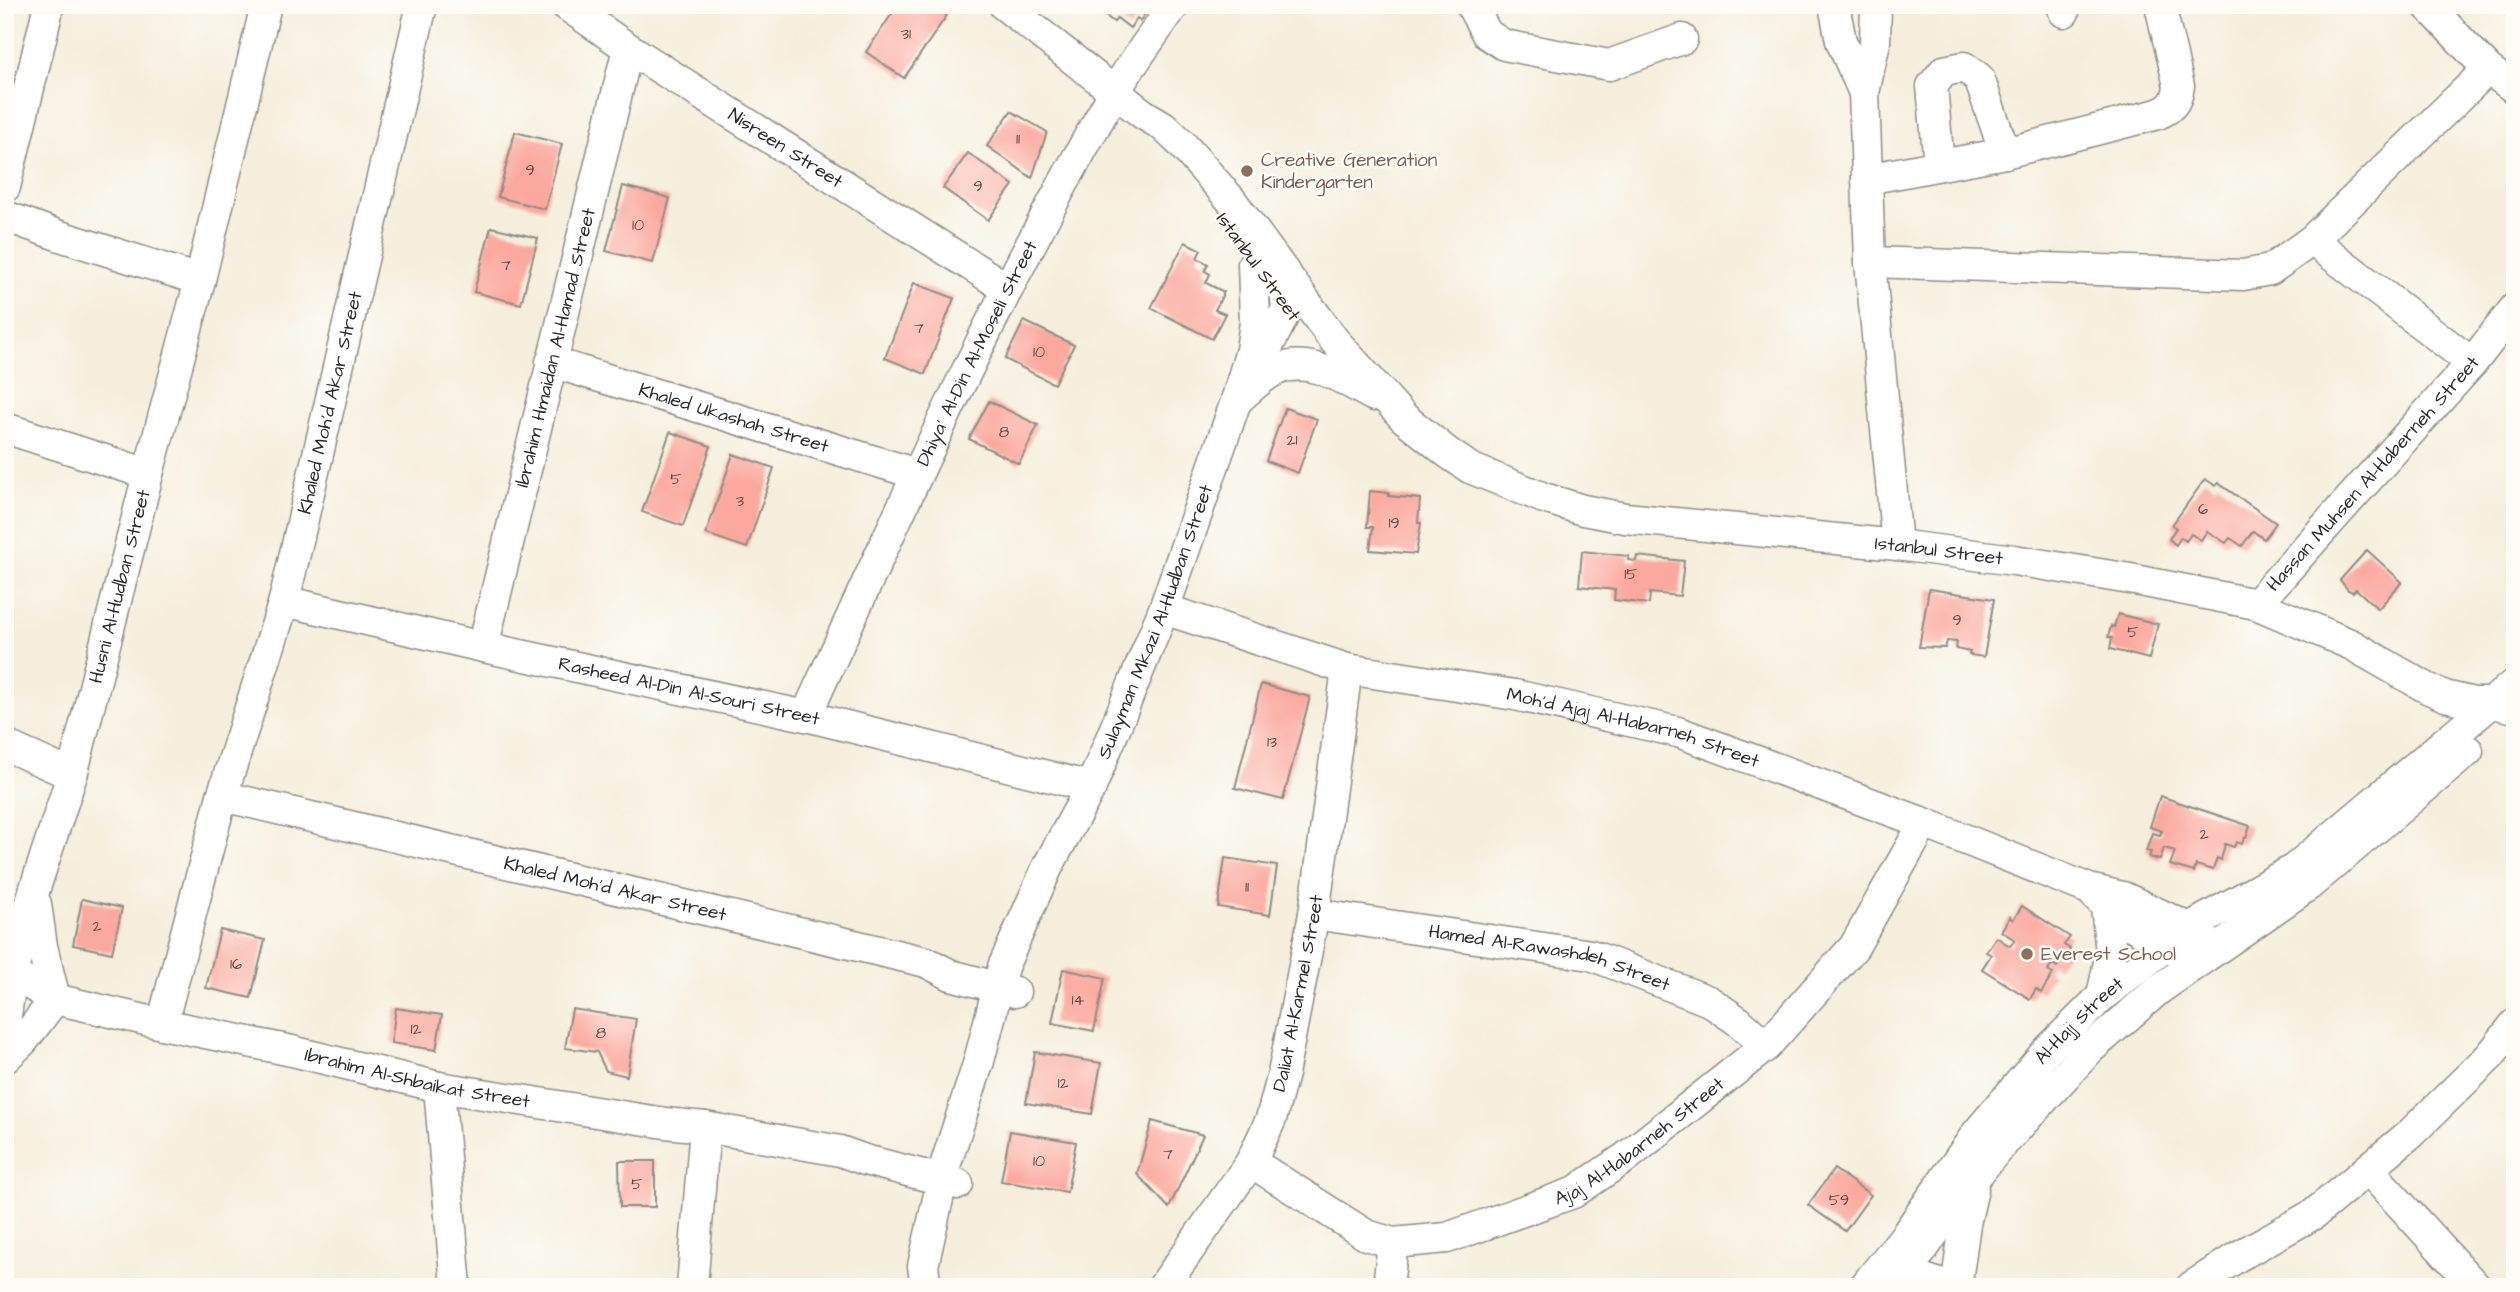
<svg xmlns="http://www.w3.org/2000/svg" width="2520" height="1292" viewBox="0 0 2520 1292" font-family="'Architects Daughter',sans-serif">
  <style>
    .building { fill: #fba89e }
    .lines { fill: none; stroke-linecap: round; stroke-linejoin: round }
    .minor-casing { stroke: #908c84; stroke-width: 33 }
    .minor { stroke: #fff; stroke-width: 30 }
    .education-dot { fill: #8d6e63; stroke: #fdfcf7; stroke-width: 2.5 }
    .labels { text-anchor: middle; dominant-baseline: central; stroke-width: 5; stroke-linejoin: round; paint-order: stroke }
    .number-label { font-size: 16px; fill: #5f4a48 }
    .street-label { font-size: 19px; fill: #2b2b2b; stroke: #fdfcf7 }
    .education-label { font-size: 19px; fill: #785e54; stroke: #fdfcf7; text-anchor: start }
  </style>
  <rect width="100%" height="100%" fill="#fdfcf7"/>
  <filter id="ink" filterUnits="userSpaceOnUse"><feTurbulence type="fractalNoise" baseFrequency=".0143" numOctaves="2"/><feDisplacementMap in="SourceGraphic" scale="14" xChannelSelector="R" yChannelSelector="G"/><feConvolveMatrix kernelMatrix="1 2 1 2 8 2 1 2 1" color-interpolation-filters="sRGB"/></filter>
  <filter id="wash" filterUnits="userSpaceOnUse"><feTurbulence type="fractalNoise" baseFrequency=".00686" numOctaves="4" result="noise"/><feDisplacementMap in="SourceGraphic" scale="28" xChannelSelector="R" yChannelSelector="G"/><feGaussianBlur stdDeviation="1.57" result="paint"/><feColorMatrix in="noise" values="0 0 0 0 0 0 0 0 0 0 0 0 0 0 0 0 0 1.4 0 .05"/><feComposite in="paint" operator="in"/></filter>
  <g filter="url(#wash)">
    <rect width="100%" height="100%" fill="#f5eedc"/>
    <g id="blocks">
      <g class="building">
        <path d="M898 5H933L947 15 904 78 866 52Z"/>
        <path d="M1099 5H1151L1140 21 1137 18 1130 28 1117 18 1114 22 1096 9Z"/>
        <path d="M1011 111 1047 132 1032 178 987 146Z"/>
        <path d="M515 132 562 144 545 209 498 197Z"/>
        <path d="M968 153 1013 185 988 220 943 188Z"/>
        <path d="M623 186 670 198 653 263 606 251Z"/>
        <path d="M491 227 538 238 521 304 474 292Z"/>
        <path d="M1185 242 1201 250 1197 258 1208 264 1205 271 1210 274 1206 283 1224 292 1215 310 1225 314 1212 339 1151 308Z"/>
        <path d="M914 283 954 298 925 374 885 358Z"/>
        <path d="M1024 321 1074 345 1054 384 1005 359Z"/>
        <path d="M989 401 1038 425 1019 464 969 439Z"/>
        <path d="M1285 408 1317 419 1298 473 1266 461Z"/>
        <path d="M670 432 711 446 683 526 642 512Z"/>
        <path d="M733 454 774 468 747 548 706 534Z"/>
        <path d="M2205 479 2216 486 2218 483 2276 523 2264 539 2253 531 2242 546 2230 538 2226 543 2207 531 2201 540 2191 534 2186 541 2181 537 2176 545 2169 539 2176 528 2172 525Z"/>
        <path d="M1370 491 1389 493 1388 496 1420 499 1418 523H1421L1416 554 1370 550 1373 527H1367Z"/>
        <path d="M2367 550 2402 582 2378 609 2356 589 2353 592 2348 590 2340 580Z"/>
        <path d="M1582 551 1629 556 1628 560 1636 561 1637 556 1684 561 1680 596 1650 593 1649 604 1614 600 1615 590 1579 586Z"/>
        <path d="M1929 589 1994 599 1984 657 1969 655 1970 652 1956 649 1957 642 1947 641 1945 648 1919 647Z"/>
        <path d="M2118 614 2158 624 2149 659 2110 649 2112 638 2108 637 2111 626 2114 627Z"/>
        <path d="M1261 684 1310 697 1283 800 1235 788Z"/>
        <path d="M2160 796 2250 826 2246 838H2244L2242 844 2236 842 2234 847 2225 844 2221 860 2217 858 2213 870 2196 865 2194 872 2170 865 2175 851 2164 848 2160 860 2149 857 2151 852 2146 851 2152 833 2160 835 2162 831 2150 827Z"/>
        <path d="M1225 858 1277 866 1270 915 1218 907Z"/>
        <path d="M82 899 122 908 112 953 73 945Z"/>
        <path d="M2022 906 2070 937 2064 945 2070 949 2057 967 2052 964 2048 971 2053 974 2041 993 2036 989 2030 999 1982 969 1991 955 1986 952 1996 937 2010 946 2015 940 2001 931 2010 917 2013 920Z"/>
        <path d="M220 930 265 940 251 998 206 988Z"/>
        <path d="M1063 969 1105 978 1094 1031 1052 1023Z"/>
        <path d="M396 1008 442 1015 436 1050 391 1043Z"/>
        <path d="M572 1009 636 1019 627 1076 606 1071 597 1052 565 1048Z"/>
        <path d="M1035 1052 1101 1063 1092 1114 1026 1103Z"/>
        <path d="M1152 1121 1203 1135 1169 1208 1137 1174Z"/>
        <path d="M1010 1131 1076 1142 1067 1192 1001 1181Z"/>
        <path d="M619 1161H655V1207H620Z"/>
        <path d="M1834 1169 1871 1195 1845 1231 1808 1205Z"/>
      </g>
    </g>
  </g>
  <g filter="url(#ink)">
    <use href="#blocks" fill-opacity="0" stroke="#908c84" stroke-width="2"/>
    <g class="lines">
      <defs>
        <g id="minor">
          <path id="s1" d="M566 5 628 48 1008 289"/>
          <path id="s2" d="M1004 5 1143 114 1163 126 1180 142 1232 201 1334 340 1403 417 1448 453 1470 468 1544 498 1583 510 1625 518 1897 545 2014 560 2130 579 2256 604 2352 645 2427 688 2445 696 2474 703H2493L2515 708"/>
          <path d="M1471 5 1487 34 1504 45 1609 65 1682 39"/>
          <path d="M1834 5 1841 41 1864 93"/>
          <path d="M1876 5 1875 42 1864 93 1870 262 1897 545"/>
          <path d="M2062 5 2064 12"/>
          <path d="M2427 5 2488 69 2515 89"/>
          <path d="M1939 165 1932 86 1944 71 1964 67 1979 78 2005 153"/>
          <path d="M1867 179 2005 153 2158 114C2172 108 2177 102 2179 86L2160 5"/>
          <path d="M5 187 49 5"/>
          <path d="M5 216 60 236 200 280"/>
          <path d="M2312 240 2472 363"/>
          <path d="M1870 262 2243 275 2270 270 2312 240 2488 69"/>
          <path id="s3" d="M551 362 917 474"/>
          <path d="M1255 372 1287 309 1283 272"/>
          <path d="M1236 401C1248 391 1262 376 1276 370 1311 355 1343 380 1374 396"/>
          <path d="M5 428 148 474"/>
          <path id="s4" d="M284 601 483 647 806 716 1091 787"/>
          <path id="s5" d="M2256 604 2472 363 2515 308"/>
          <path id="s6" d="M1164 609 1347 669 1515 695 1678 732 1924 823 2089 889 2123 897 2189 928 2216 949"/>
          <path id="s7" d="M483 647 628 48"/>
          <path id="s8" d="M806 716C902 506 997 294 1114 93 1132 63 1154 34 1174 5"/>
          <path d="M5 745 72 775"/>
          <path id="s9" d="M222 796 926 962 951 975 1015 992"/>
          <path d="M2094 894 2122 920 2183 954"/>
          <path id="s10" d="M1314 914 1591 955 1709 1001 1738 1021 1766 1046"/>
          <path id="s11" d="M5 970 55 999 162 1024 292 1051 439 1087 665 1123 705 1127 840 1151 865 1160 958 1184"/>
          <path d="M2102 996 2111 952 2106 907"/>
          <path id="s12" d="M5 1023 12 974 34 891 72 775 148 474 200 280 266 5"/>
          <path id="s13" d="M162 1024 222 796 284 601 422 5"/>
          <path d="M5 1058 23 1041 55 999 42 946 36 904"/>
          <path d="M439 1087 456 1287"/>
          <path id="s14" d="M1251 1162 1366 1235 1393 1243 1447 1238 1573 1193 1625 1158 1766 1046 1854 947 1924 823"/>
          <path d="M2368 1169 2476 1287"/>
          <path d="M1958 1274 1965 1224 1973 1189"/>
          <path d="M1895 1280 1921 1278 1946 1286"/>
          <path d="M692 1287 705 1127"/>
          <path id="s15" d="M926 1287 923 1266 946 1163 979 1061 1003 967 1048 866 1091 787 1164 609 1236 401 1251 350 1255 322 1253 264"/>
          <path id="s16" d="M1163 1287 1251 1162 1271 1119 1283 1074 1314 914 1347 669"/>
          <path d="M1388 1287 1393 1243"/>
          <path id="s17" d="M1864 1287 1905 1236 1977 1133 2046 1052 2102 996 2189 928 2294 869 2515 683"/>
          <path d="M1889 1287 1921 1252 1959 1197 1997 1150 2089 1050 2158 990 2309 885 2468 751"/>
          <path d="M2191 1287 2237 1257 2314 1214 2411 1133 2490 1056 2515 1024"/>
        </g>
      </defs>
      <use href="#minor" class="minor-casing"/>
      <use href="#minor" class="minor"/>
    </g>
  </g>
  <g class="education-dot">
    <circle cx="1247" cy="171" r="7"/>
    <circle cx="2027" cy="954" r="7"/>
  </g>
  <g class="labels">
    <g class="number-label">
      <text x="906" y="34">31</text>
      <text x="1018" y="139">11</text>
      <text x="530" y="170">9</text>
      <text x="978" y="186">9</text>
      <text x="638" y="225">10</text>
      <text x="506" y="265">7</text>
      <text x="919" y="328">7</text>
      <text x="1039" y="352">10</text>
      <text x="1004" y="432">8</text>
      <text x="1292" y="440">21</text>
      <text x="676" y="479">5</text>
      <text x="740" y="501">3</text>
      <text x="2203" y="509">6</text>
      <text x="1394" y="523">19</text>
      <text x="1631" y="574">15</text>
      <text x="1957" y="620">9</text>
      <text x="2133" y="632">5</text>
      <text x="1272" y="742">13</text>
      <text x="2204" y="834">2</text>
      <text x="1247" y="887">11</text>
      <text x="97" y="926">2</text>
      <text x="236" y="964">16</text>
      <text x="1078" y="1000">14</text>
      <text x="416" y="1029">12</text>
      <text x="601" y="1033">8</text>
      <text x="1063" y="1083">12</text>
      <text x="1168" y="1154">7</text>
      <text x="1039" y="1161">10</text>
      <text x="637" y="1184">5</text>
      <text x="1839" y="1200">59</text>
    </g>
    <g class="street-label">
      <text stroke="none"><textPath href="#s1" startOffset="262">Nisreen Street</textPath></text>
      <text transform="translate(1258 267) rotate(54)">Istanbul Street</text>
      <text stroke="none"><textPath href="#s7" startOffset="308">Ibrahim Hmaidan Al-Hamad Street</textPath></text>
      <text stroke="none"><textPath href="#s8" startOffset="401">Dhiya’ Al-Din Al-Moseli Street</textPath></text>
      <text stroke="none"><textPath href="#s13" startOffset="644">Khaled Moh’d Akar Street</textPath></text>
      <text stroke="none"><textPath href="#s3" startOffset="191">Khaled Ukashah Street</textPath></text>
      <text stroke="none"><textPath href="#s5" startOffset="175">Hassan Muhsen Al-Haberneh Street</textPath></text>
      <text stroke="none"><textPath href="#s2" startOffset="1141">Istanbul Street</textPath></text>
      <text stroke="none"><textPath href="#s12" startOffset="452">Husni Al-Hudban Street</textPath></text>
      <text stroke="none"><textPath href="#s15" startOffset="709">Sulayman Mkazi Al-Hudban Street</textPath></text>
      <text stroke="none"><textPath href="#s4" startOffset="415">Rasheed Al-Din Al-Souri Street</textPath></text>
      <text stroke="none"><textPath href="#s6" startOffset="485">Moh’d Ajaj Al-Habarneh Street</textPath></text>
      <text stroke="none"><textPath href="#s9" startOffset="404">Khaled Moh’d Akar Street</textPath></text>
      <text stroke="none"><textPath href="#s10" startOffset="240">Hamed Al-Rawashdeh Street</textPath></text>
      <text stroke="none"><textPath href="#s16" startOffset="329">Daliat Al-Karmel Street</textPath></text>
      <text stroke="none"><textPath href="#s17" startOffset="343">Al-Hajj Street</textPath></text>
      <text stroke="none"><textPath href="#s11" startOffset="429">Ibrahim Al-Shbaikat Street</textPath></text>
      <text stroke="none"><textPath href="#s14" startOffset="436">Ajaj Al-Habarneh Street</textPath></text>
    </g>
    <g class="education-label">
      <text x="1261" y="160">Creative Generation<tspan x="1261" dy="22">Kindergarten</tspan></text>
      <text x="2041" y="954">Everest School</text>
    </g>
  </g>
  <rect width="2520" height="1292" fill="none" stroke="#fdfcf7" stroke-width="28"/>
</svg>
